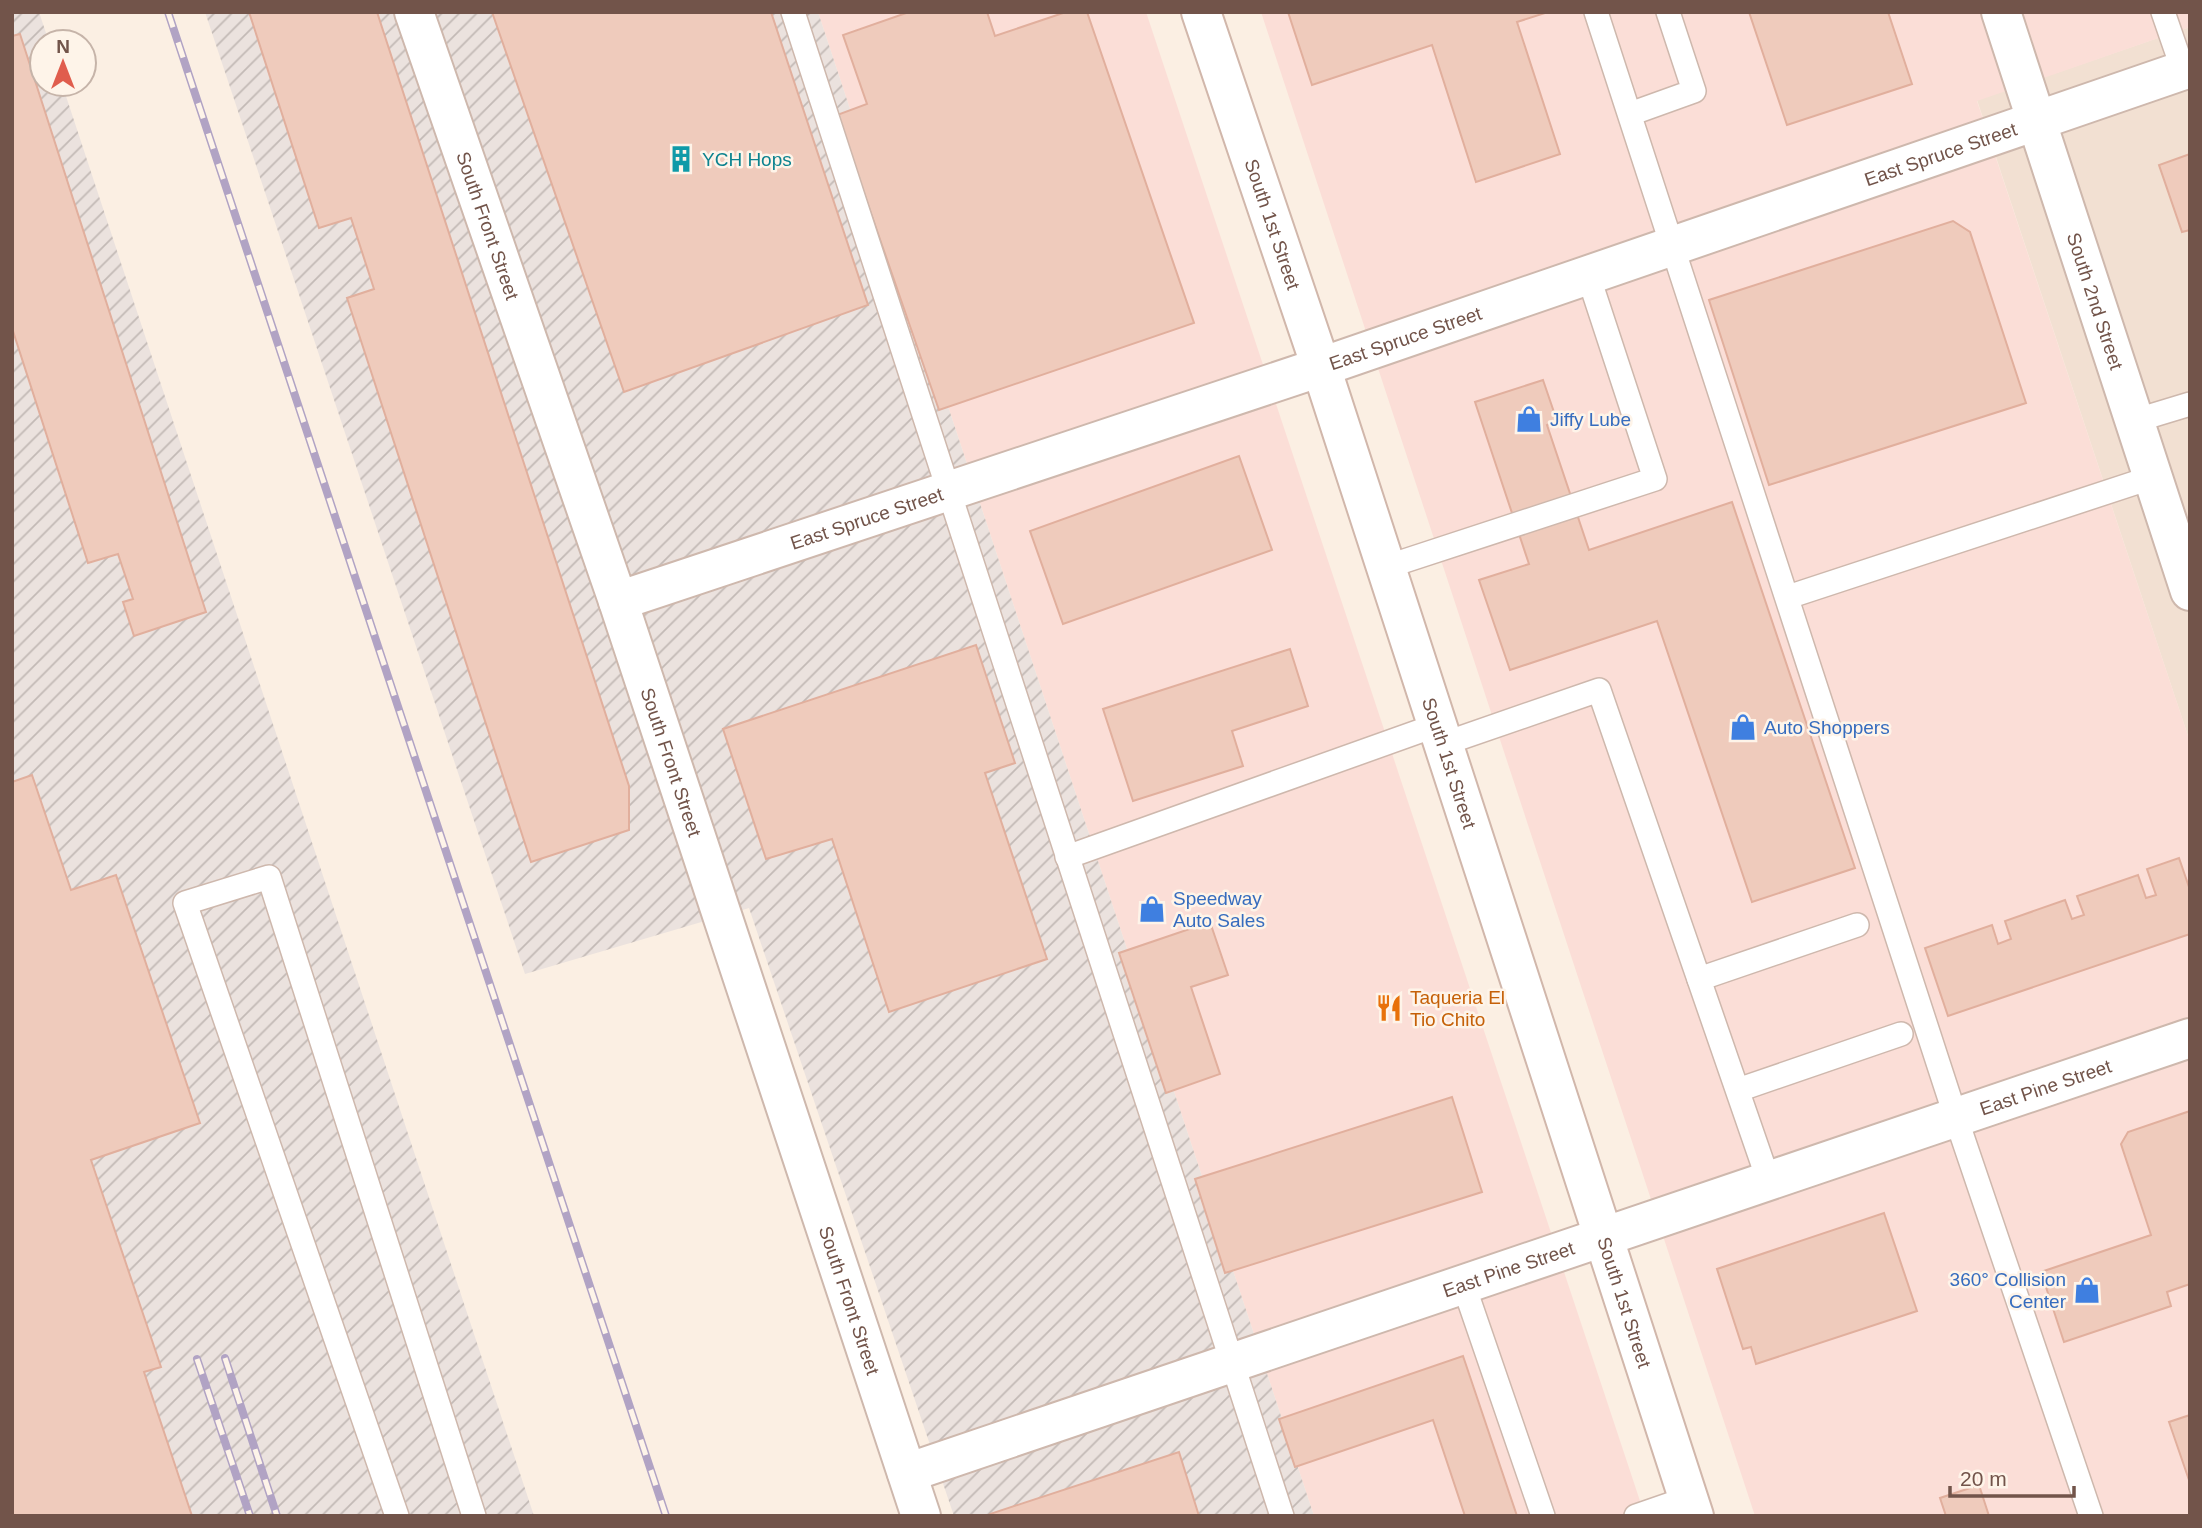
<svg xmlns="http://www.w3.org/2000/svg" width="2202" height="1528" viewBox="0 0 2202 1528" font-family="Arial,sans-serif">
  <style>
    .residential { fill: #f2e0d2 }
    .commercial { fill: #fbded7 }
    .industrial { fill: url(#industrial-furrows) }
    .building { fill: #efcbbc; stroke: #e1af9d; stroke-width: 2 }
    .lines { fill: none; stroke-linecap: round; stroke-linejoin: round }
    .service-casing { stroke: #ceb8ad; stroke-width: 26 }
    .minor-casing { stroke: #ceb8ad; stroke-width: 42 }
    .secondary-casing { stroke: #d1b7ab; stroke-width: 42 }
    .service { stroke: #fff; stroke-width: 23 }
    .minor { stroke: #fff; stroke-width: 38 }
    .secondary { stroke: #fff; stroke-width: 38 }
    .rail-casing { stroke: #b1a3c4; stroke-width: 8 }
    .rail { stroke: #fef4e9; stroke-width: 5; stroke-dasharray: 16; stroke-linecap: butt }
    .labels { text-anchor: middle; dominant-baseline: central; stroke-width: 5; stroke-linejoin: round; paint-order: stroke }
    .street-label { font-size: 19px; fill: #72544a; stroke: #fef4e9 }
    .culture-label { font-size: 19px; fill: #0d838f; stroke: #fef4e9; text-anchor: start }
    .shop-label { font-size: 19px; fill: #366cbe; stroke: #fef4e9; text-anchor: start }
    .food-label { font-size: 19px; fill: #c56008; stroke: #fef4e9; text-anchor: start }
  </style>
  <defs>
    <pattern id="industrial-furrows" width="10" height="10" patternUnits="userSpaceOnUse" patternTransform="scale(1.75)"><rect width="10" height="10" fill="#ebe2de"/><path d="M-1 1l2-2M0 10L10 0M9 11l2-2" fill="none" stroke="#c3bab6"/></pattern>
  </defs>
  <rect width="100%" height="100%" fill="#fbefe3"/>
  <path class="residential" d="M2190 27V742L1977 100Z"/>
  <g class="commercial">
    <path d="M818 12H1146L1645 1516H1314Z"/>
    <path d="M1261 12H2190V27L1977 101 2190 742V1516H1755Z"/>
  </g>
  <g class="industrial">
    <path d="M12 12H39L49 42H42V84H62L534 1516H12Z"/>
    <path d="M205 12H818L1314 1516H954L749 908 525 974Z"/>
  </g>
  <g class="building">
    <path d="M249 12H377L629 786V830L531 862 347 298 374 289 351 218 319 228Z"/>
    <path d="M492 12H771L868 305 624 392Z"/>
    <path d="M909 12H987L995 36 1066 12H1087L1194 323 939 410 837 115 867 104 843 35Z"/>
    <path d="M1288 12H1548L1517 22 1560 154 1476 182 1432 45 1312 85Z"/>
    <path d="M1749 12H1888L1912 84 1787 125Z"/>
    <path d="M20 34 206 612 134 636 123 602 133 599 118 554 88 563 12 328V36Z"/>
    <path d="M2190 154V230L2182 232 2159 165Z"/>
    <path d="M1953 221 1970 232 2026 403 1769 485 1709 300Z"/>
    <path d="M1543 380 1557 421 1547 425 1589 550 1732 502 1855 868 1752 902 1657 621 1510 670 1479 580 1529 564 1475 402Z"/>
    <path d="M1239 456 1272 550 1063 624 1030 531Z"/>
    <path d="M976 645 1015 763 985 773 1047 959 889 1012 832 839 766 859 723 729Z"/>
    <path d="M1290 649 1308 706 1232 731 1243 766 1133 801 1103 709Z"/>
    <path d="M32 775 71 890 116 875 200 1123 91 1160 161 1367 144 1372 192 1516H12V782Z"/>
    <path d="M2179 858 2190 890V934L1948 1016 1925 948 1992 925 1998 944 2011 939 2005 921 2065 900 2072 919 2084 915 2077 896 2138 875 2146 898 2156 895 2147 869Z"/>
    <path d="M1210 922 1228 975 1191 987 1220 1074 1166 1093 1119 953Z"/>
    <path d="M1452 1097 1482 1192 1225 1273 1195 1179Z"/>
    <path d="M2190 1111V1284L2167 1292 2171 1306 2064 1342 2041 1272 2151 1235 2121 1144 2128 1132Z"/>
    <path d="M1884 1213 1917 1311 1756 1364 1751 1347 1743 1349 1717 1269Z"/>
    <path d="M1463 1356 1517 1516H1465L1433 1420 1295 1467 1279 1419Z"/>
    <path d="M2190 1415V1483L2169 1422Z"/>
    <path d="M1179 1452 1199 1516H991L990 1514Z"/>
    <path d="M1979 1485 1989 1516H1946L1940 1498Z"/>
  </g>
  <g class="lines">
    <defs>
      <g id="service">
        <path d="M793 12 1282 1516"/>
        <path d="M1596 12 1956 1118 2091 1516"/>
        <path d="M2163 12 2183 70"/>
        <path d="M1630 114 1694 91 1668 12"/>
        <path d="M2134 421 2190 404"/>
        <path d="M1386 567 1655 479 1588 275"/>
        <path d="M1788 597 2153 477"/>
        <path d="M1443 744 1599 690 1769 1182"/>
        <path d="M1067 857 1437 725"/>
        <path d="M1699 979 1857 925"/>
        <path d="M1738 1090 1901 1034"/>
        <path d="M1464 1286 1543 1516"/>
        <path d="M397 1516 185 903 269 877 474 1516"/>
        <path d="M1636 1516 1688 1498"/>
      </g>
      <g id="minor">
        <path id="s1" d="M414 12 618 601 921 1516"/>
        <path id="s2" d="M2001 12 2190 591"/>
        <path id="s3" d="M618 601 1321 367 2190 68"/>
        <path id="s4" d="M907 1473 2190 1038"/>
      </g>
      <g id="secondary">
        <path id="s5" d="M1201 12 1321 367 1694 1516"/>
      </g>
    </defs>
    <use href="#service" class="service-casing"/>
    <use href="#minor" class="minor-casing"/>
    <use href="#secondary" class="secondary-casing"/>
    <use href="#service" class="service"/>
    <use href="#minor" class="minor"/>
    <use href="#secondary" class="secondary"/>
    <defs>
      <g id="rail">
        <path d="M168 12 666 1516"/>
        <path d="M225 1358 277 1516"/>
        <path d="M197 1359 250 1516"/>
      </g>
    </defs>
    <use href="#rail" class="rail-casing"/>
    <use href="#rail" class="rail"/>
  </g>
  <defs>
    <symbol id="building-bare" viewBox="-9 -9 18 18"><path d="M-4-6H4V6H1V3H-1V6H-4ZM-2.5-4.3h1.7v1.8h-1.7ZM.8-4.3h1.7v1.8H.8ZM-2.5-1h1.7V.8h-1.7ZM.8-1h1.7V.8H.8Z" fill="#0f9aa8" stroke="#fef4e9" stroke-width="2.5" paint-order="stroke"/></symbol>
    <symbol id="shop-bare" viewBox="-9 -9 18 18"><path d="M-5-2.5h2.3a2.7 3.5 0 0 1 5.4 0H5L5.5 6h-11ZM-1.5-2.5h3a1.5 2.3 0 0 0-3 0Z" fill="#3f7fe0" stroke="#fef4e9" stroke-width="2.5" paint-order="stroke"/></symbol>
    <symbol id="restaurant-bare" viewBox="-9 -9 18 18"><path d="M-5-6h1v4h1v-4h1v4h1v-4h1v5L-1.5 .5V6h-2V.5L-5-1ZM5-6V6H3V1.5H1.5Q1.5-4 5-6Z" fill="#e8710a" stroke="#fef4e9" stroke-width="2.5" paint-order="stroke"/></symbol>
  </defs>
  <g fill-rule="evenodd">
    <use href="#building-bare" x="662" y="140" width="38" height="38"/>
    <use href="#shop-bare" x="1510" y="400" width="38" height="38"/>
    <use href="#shop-bare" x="1724" y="708" width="38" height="38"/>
    <use href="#shop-bare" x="1133" y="890" width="38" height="38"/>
    <use href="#restaurant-bare" x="1370" y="989" width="38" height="38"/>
    <use href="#shop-bare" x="2068" y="1271" width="38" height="38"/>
  </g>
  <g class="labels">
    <g class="street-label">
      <text stroke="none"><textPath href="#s3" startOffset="1396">East Spruce Street</textPath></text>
      <text stroke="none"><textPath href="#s5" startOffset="224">South 1st Street</textPath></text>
      <text stroke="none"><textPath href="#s1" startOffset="226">South Front Street</textPath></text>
      <text stroke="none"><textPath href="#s2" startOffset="304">South 2nd Street</textPath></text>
      <text stroke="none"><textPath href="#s3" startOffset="830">East Spruce Street</textPath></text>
      <text stroke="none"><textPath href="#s3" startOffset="262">East Spruce Street</textPath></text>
      <text stroke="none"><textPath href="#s1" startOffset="793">South Front Street</textPath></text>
      <text stroke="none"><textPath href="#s5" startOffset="791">South 1st Street</textPath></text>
      <text stroke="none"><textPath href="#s4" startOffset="1202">East Pine Street</textPath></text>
      <text stroke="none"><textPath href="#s4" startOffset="635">East Pine Street</textPath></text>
      <text stroke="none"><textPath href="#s1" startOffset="1360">South Front Street</textPath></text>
      <text stroke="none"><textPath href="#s5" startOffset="1358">South 1st Street</textPath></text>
    </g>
    <g class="culture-label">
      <text x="702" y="159">YCH Hops</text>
    </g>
    <g class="shop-label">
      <text x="1550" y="419">Jiffy Lube</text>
      <text x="1764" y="727">Auto Shoppers</text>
      <text x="1173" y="898">Speedway<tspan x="1173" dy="22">Auto Sales</tspan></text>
      <text x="2066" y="1279" text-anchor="end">360° Collision<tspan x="2066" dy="22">Center</tspan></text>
    </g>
    <g class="food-label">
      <text x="1410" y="997">Taqueria El<tspan x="1410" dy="22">Tio Chito</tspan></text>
    </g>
  </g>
  <rect width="2202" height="1528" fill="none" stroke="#72544a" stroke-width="28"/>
  <g transform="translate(63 63)"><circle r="33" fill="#fef4e9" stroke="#c6b4a9" stroke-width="2"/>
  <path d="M0-5L12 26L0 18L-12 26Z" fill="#e05d4d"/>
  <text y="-10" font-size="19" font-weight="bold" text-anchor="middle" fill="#72544a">N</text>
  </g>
  <path d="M1950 1486v10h124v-10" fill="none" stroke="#72544a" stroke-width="3.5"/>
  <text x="1960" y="1486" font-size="21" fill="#72544a" stroke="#fef4e9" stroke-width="5" paint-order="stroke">20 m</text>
</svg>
